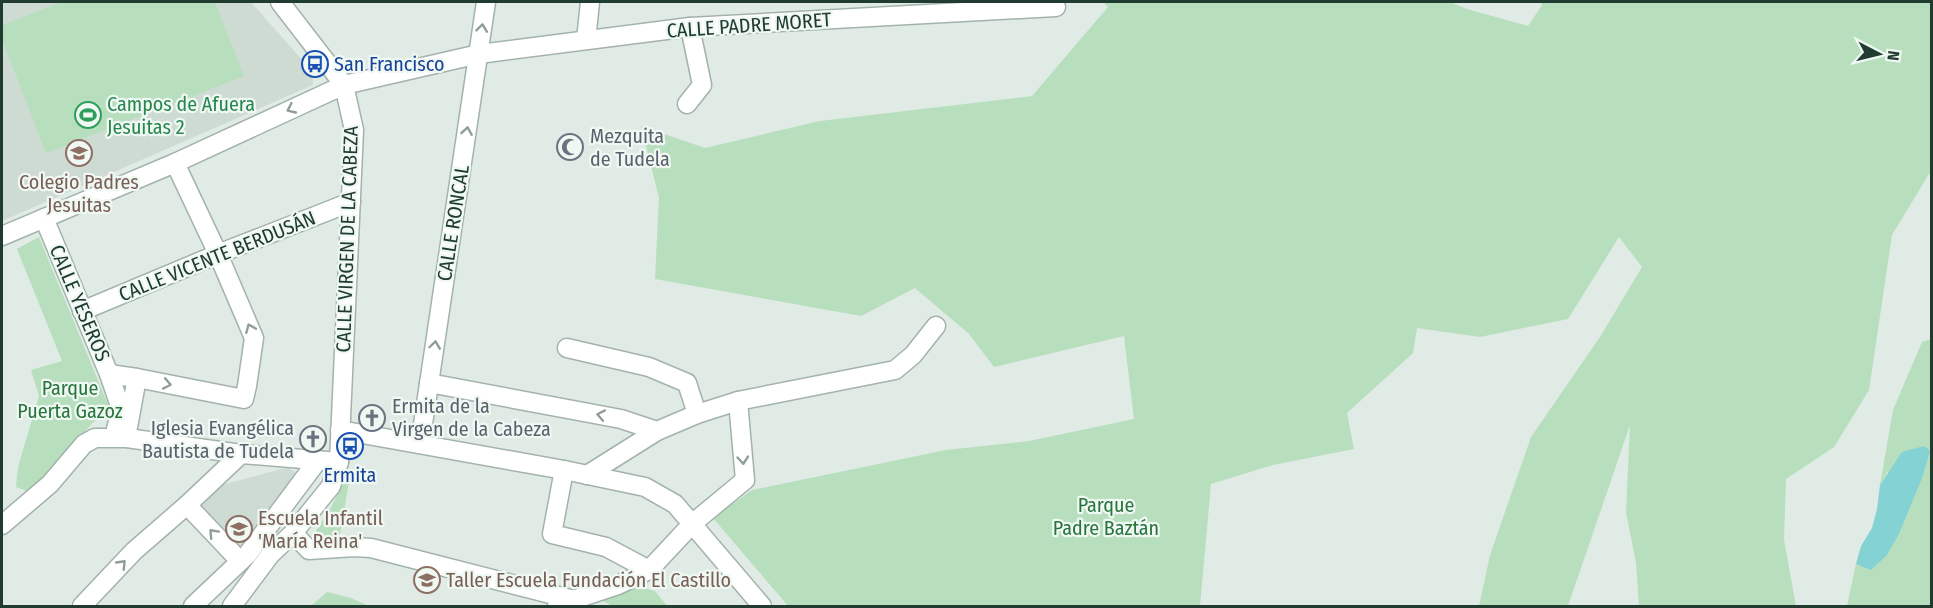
<svg xmlns="http://www.w3.org/2000/svg" width="1933" height="608" viewBox="0 0 1933 608" font-family="'Fira Sans Condensed',sans-serif">
  <style>
    .built { fill: #cedbd3 }
    .green { fill: #b7debd }
    .water { fill: #84d2d4 }
    .lines { fill: none; stroke-linecap: round; stroke-linejoin: round }
    .minor-casing { stroke: #a3b3ab; stroke-width: 21 }
    .minor { stroke: #fff; stroke-width: 18 }
    .oneway { stroke: #909e98 }
    .labels { text-anchor: middle; dominant-baseline: central; stroke-width: 4.5; stroke-linejoin: round; paint-order: stroke }
    .street-label { font-size: 20px; fill: #203c31; stroke: #f0f8f3 }
    .transit-label { font-size: 20px; fill: #164399; stroke: #f0f8f3; text-anchor: start }
    .leisure-label { font-size: 20px; fill: #27864d; stroke: #f0f8f3; text-anchor: start }
    .worship-label { font-size: 20px; fill: #5b616d; stroke: #f0f8f3; text-anchor: start }
    .education-label { font-size: 20px; fill: #785e54; stroke: #f0f8f3; text-anchor: start }
    .park-label { font-size: 20px; fill: #28753c; stroke: #f0f8f3 }
  </style>
  <rect width="100%" height="100%" fill="#e0ebe5"/>
  <g class="built">
    <path d="M2 2H251L312 71 313 85 2 221Z"/>
    <path d="M288 468 295 472 297 479 241 553 195 505 222 485 281 469Z"/>
  </g>
  <g class="green">
    <path d="M62 2H215L244 76 46 153 2 39V25Z"/>
    <path d="M1103 2H1450L1467 9 1528 26 1542 5 1541 2H1931V173L1929 174 1892 235 1869 390 1834 447 1786 479 1784 540 1796 606H1639L1636 563 1626 512 1630 425 1568 606H1479L1490 555 1531 437 1600 337 1642 267 1619 237 1568 319 1480 337 1417 328 1413 353 1347 413 1354 449 1273 465 1211 484 1200 606H788L713 518 752 490 946 450 1029 441 1134 419 1124 336 994 367 969 334 915 288 861 316 655 279 659 198 641 126 705 148 820 121 1032 96 1108 7Z"/>
    <path d="M39 237 111 412 92 423 42 486 32 493 16 487 18 467 39 396 31 370 62 361 17 249Z"/>
    <path d="M1931 339V606H1847L1856 564 1871 569 1899 534 1909 508 1888 471 1880 485 1893 410 1922 342Z"/>
    <path d="M348 475 349 482 339 540 320 542 316 531 331 507Z"/>
    <path d="M635 586 655 591 667 606H612L602 600Z"/>
    <path d="M327 592 351 598 369 606H311Z"/>
  </g>
  <path class="water" d="M1924 446 1930 451 1922 478 1899 534 1886 556 1871 570 1856 564 1861 546 1872 528 1877 509 1880 485 1902 452Z"/>
  <g class="lines">
    <defs>
      <g id="minor">
        <path d="M586 40 590 2"/>
        <path d="M687 104 702 85 690 27"/>
        <path d="M44 218 109 374 121 409 116 429 120 434 127 438"/>
        <path d="M2 236 175 163 344 85 479 54 690 27 1056 7"/>
        <path d="M82 311 218 254 351 202"/>
        <path d="M567 348 649 367 687 383 697 414"/>
        <path d="M109 374 137 378 244 399 247 386 254 338 218 254 175 163"/>
        <path d="M429 383 621 419 657 431"/>
        <path d="M128 427 137 378"/>
        <path d="M340 430 564 470 645 487 675 504 762 606"/>
        <path d="M420 444 486 2"/>
        <path d="M564 470 552 534 606 547 649 570"/>
        <path d="M587 475 657 431 697 414 738 401 895 370 913 355 936 326"/>
        <path d="M187 505 240 561"/>
        <path d="M2 525 50 484 84 444 95 438H127L241 454 339 462"/>
        <path d="M293 533 309 550 354 547 371 548 574 600"/>
        <path d="M82 606 134 551 187 505 241 454"/>
        <path d="M193 606 247 555 318 460"/>
        <path d="M232 606 270 555 293 533 331 486 339 462 354 130 344 85 280 2"/>
        <path d="M557 606 561 604 618 585 649 570 693 523 745 480 738 401"/>
      </g>
    </defs>
    <use href="#minor" class="minor-casing"/>
    <use href="#minor" class="minor"/>
  </g>
  <defs><path id="oneway-chevron" d="M-2-3.5L2.5 0L-2 3.5" fill="none" stroke-width="1.6" stroke-linecap="round" stroke-linejoin="round" transform="scale(1.5)"/></defs>
  <g class="oneway">
    <use href="#oneway-chevron" transform="translate(482 28) rotate(-83)"/>
    <use href="#oneway-chevron" transform="translate(291 109) rotate(155)"/>
    <use href="#oneway-chevron" transform="translate(467 131) rotate(-81)"/>
    <use href="#oneway-chevron" transform="translate(250 328) rotate(-113)"/>
    <use href="#oneway-chevron" transform="translate(435 345) rotate(-82)"/>
    <use href="#oneway-chevron" transform="translate(167 384) rotate(11)"/>
    <use href="#oneway-chevron" transform="translate(601 415) rotate(-169)"/>
    <use href="#oneway-chevron" transform="translate(743 460) rotate(85)"/>
    <use href="#oneway-chevron" transform="translate(213 533) rotate(-133)"/>
    <use href="#oneway-chevron" transform="translate(122 564) rotate(-46)"/>
  </g>
  <defs>
    <symbol id="bus-ring" viewBox="-11 -11 22 22"><circle r="9.5" fill="#f0f8f3" stroke="#1a4fb4" stroke-width="1.5"/><path d="M-5-6H5V4H4V6H2V4H-2V6H-4V4H-5ZM-3.5-4V0h7V-4ZM-3.5 1.2v1.5H-2V1.2ZM2 1.2v1.5H3.5V1.2Z" fill="#1a4fb4"/></symbol>
    <symbol id="stadium-ring" viewBox="-11 -11 22 22"><circle r="9.5" fill="#f0f8f3" stroke="#2e9e5b" stroke-width="1.5"/><path d="M0-5a6.5 5 0 1 0 0 10a6.5 5 0 1 0 0-10ZM-3.5-1.8h7v3.6h-7Z" fill="#2e9e5b"/></symbol>
    <symbol id="mosque-ring" viewBox="-11 -11 22 22"><circle r="9.5" fill="#f0f8f3" stroke="#6b7280" stroke-width="1.5"/><path d="M3.5-4.9A6 6 0 1 0 3.5 4.9A5 5 0 1 1 3.5-4.9Z" fill="#6b7280"/></symbol>
    <symbol id="school-ring" viewBox="-11 -11 22 22"><circle r="9.5" fill="#f0f8f3" stroke="#8d6e63" stroke-width="1.5"/><path d="M0-5L7-2L0 1L-7-2ZM-4 1L0 2.5L4 1V4Q0 6-4 4Z" fill="#8d6e63"/></symbol>
    <symbol id="church-ring" viewBox="-11 -11 22 22"><circle r="9.5" fill="#f0f8f3" stroke="#6b7280" stroke-width="1.5"/><path d="M-1.2-6h2.4v3.5h3.3v2.4h-3.3V6h-2.4V-.1h-3.3v-2.4h3.3Z" fill="#6b7280"/></symbol>
  </defs>
  <g fill-rule="evenodd">
    <use href="#bus-ring" x="300" y="49" width="30" height="30"/>
    <use href="#stadium-ring" x="73" y="100" width="30" height="30"/>
    <use href="#mosque-ring" x="555" y="132" width="30" height="30"/>
    <use href="#school-ring" x="64" y="138" width="30" height="30"/>
    <use href="#church-ring" x="357" y="403" width="30" height="30"/>
    <use href="#church-ring" x="298" y="424" width="30" height="30"/>
    <use href="#bus-ring" x="335" y="431" width="30" height="30"/>
    <use href="#school-ring" x="224" y="514" width="30" height="30"/>
    <use href="#school-ring" x="412" y="565" width="30" height="30"/>
  </g>
  <g class="labels">
    <g class="street-label">
      <text transform="translate(749 25) rotate(-4)">CALLE PADRE MORET</text>
      <text transform="translate(453 223) rotate(-81)">CALLE RONCAL</text>
      <text transform="translate(347 239) rotate(-88)">CALLE VIRGEN DE LA CABEZA</text>
      <text transform="translate(217 256) rotate(-22)">CALLE VICENTE BERDUSÁN</text>
      <text transform="translate(80 303) rotate(67)">CALLE YESEROS</text>
    </g>
    <g class="transit-label">
      <text x="334" y="64">San Francisco</text>
      <text x="350" y="475" text-anchor="middle">Ermita</text>
    </g>
    <g class="leisure-label">
      <text x="107" y="104">Campos de Afuera<tspan x="107" dy="23">Jesuitas 2</tspan></text>
    </g>
    <g class="worship-label">
      <text x="590" y="136">Mezquita<tspan x="590" dy="23">de Tudela</tspan></text>
      <text x="392" y="406">Ermita de la<tspan x="392" dy="23">Virgen de la Cabeza</tspan></text>
      <text x="294" y="428" text-anchor="end">Iglesia Evangélica<tspan x="294" dy="23">Bautista de Tudela</tspan></text>
    </g>
    <g class="education-label">
      <text x="79" y="182" text-anchor="middle">Colegio Padres<tspan x="79" dy="23">Jesuitas</tspan></text>
      <text x="258" y="518">Escuela Infantil<tspan x="258" dy="23">'María Reina'</tspan></text>
      <text x="446" y="580">Taller Escuela Fundación El Castillo</text>
    </g>
    <g class="park-label">
      <text x="70" y="388">Parque<tspan x="70" dy="23">Puerta Gazoz</tspan></text>
      <text x="1106" y="505">Parque<tspan x="1106" dy="23">Padre Baztán</tspan></text>
    </g>
  </g>
  <rect width="1933" height="608" fill="none" stroke="#203c31" stroke-width="6"/>
  <g transform="translate(1879 54) rotate(97)" stroke="#f0f8f3" stroke-width="4.5" paint-order="stroke">
  <path d="M0-4.5L10 22L0 15L-10 22Z" fill="#203c31"/>
  <text y="-9" font-size="16" font-weight="bold" text-anchor="middle" fill="#203c31">N</text>
  </g>
</svg>
